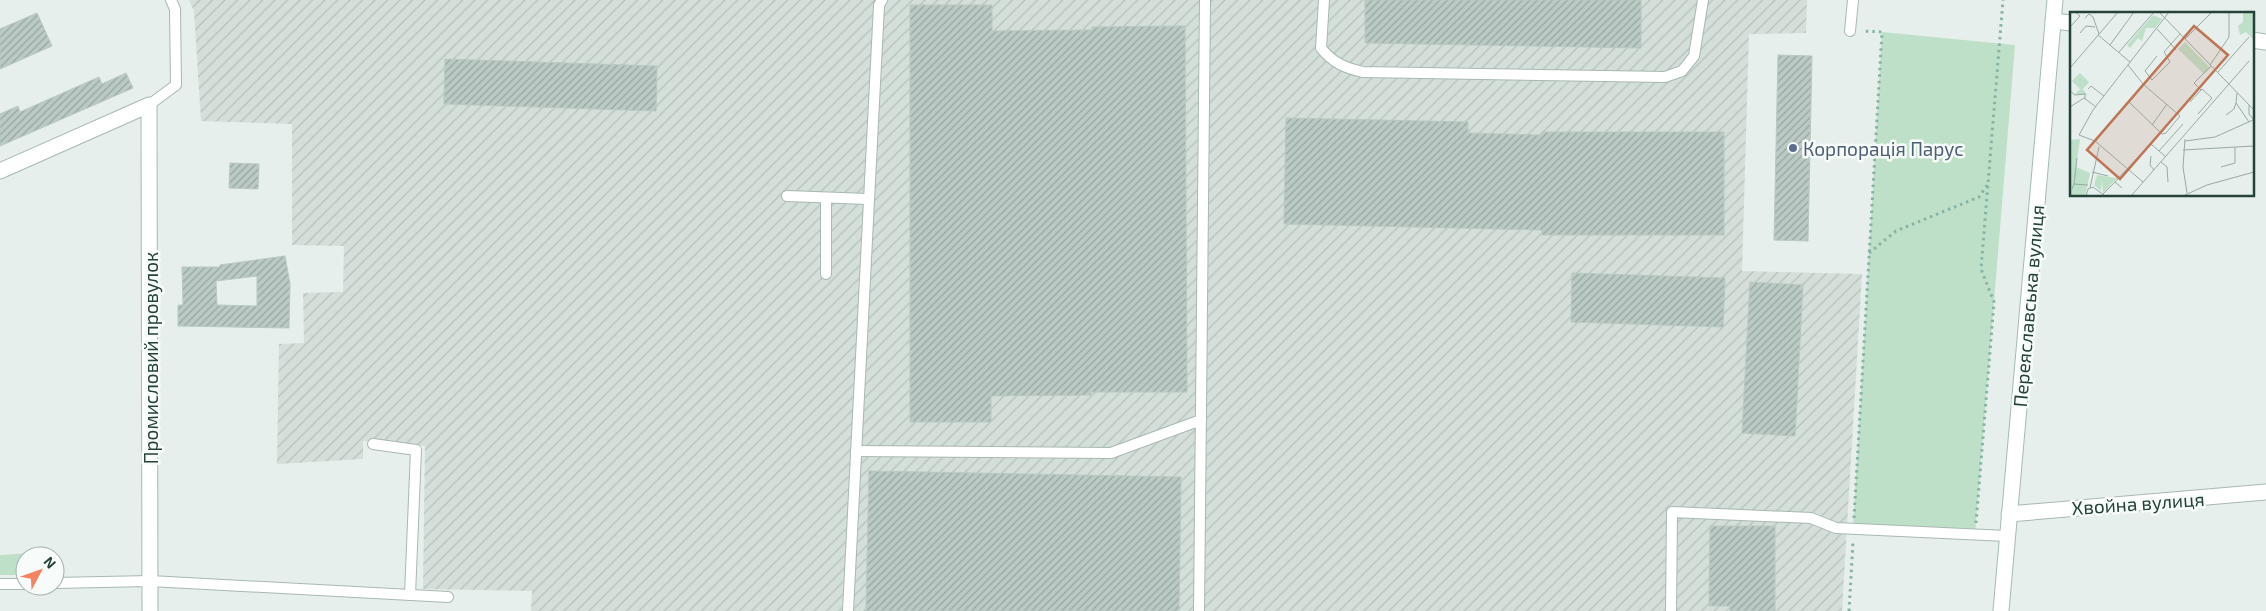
<svg xmlns="http://www.w3.org/2000/svg" width="2266" height="611" viewBox="0 0 2266 611" font-family="'Exo 2',sans-serif">
  <style>
    .industrial { fill: url(#industrial-furrows) }
    .grass { fill: #bfe0c8 }
    .building { fill: url(#building-hatch); stroke: #b8c9c2; fill-rule: evenodd }
    .lines { fill: none; stroke-linecap: round; stroke-linejoin: round }
    .lane-casing { stroke: #a8b8b2; stroke-width: 12 }
    .street-casing { stroke: #a8b8b2; stroke-width: 17 }
    .secondary-casing { stroke: #a4bbb3; stroke-width: 17 }
    .path { stroke: #86b3a5; stroke-width: 3; stroke-dasharray: 2.5 4; stroke-linecap: butt }
    .lane { stroke: #fff; stroke-width: 10 }
    .street { stroke: #fff; stroke-width: 15 }
    .secondary { stroke: #fff; stroke-width: 15 }
    .service-dot { fill: #5c6f8a; stroke: #f7fbf9; stroke-width: 2 }
    .labels { text-anchor: middle; dominant-baseline: central; stroke-width: 5; stroke-linejoin: round; paint-order: stroke }
    .service-label { font-size: 19px; fill: #4e5e75; stroke: #f7fbf9; text-anchor: start }
    .street-label { font-size: 19px; fill: #24423a; stroke: #f7fbf9 }
    .inset-road { fill: none; stroke: #98aaa4; stroke-width: 1 }
    .view { fill: #c07456; fill-opacity: 0.15; stroke: #c07456; stroke-width: 2.5 }
    .inset-edge { fill: none; stroke: #24423a; stroke-width: 2.5 }
  </style>
  <defs>
    <pattern id="industrial-furrows" width="10" height="10" patternUnits="userSpaceOnUse" patternTransform="scale(1.25)"><rect width="10" height="10" fill="#d4dfda"/><path d="M-1 1l2-2M0 10L10 0M9 11l2-2" fill="none" stroke="#b6c1bc"/></pattern>
    <pattern id="building-hatch" width="6" height="6" patternUnits="userSpaceOnUse" patternTransform="scale(1.25)"><rect width="6" height="6" fill="#bbcac4"/><path d="M-1 1l2-2M0 6l6-6M5 7l2-2" fill="none" stroke="#98a6a0"/></pattern>
  </defs>
  <rect width="100%" height="100%" fill="#e6efeb"/>
  <path class="industrial" d="M189 0H1807L1806 33 1749 34 1742 271 1862 274 1842 611H531L532 591 423 589 425 446 363 441V459L277 464 279 344 304 343 303 293 343 292 344 246 292 245V124L201 121 194 11Z"/>
  <g class="grass">
    <path d="M1882 32 2015 45 1975 534 1853 529Z"/>
    <path d="M33 553 35 556H25V575H0V555Z"/>
  </g>
  <g class="building">
    <path d="M1365 0H1641V48L1365 43Z"/>
    <path d="M910 5H992V31L1092 30V27L1185 26 1187 392H1091V395L991 396V422H910Z"/>
    <path d="M37 13 52 46 0 69V29Z"/>
    <path d="M1778 55 1812 56 1808 241 1774 240Z"/>
    <path d="M445 59 657 66 656 111 444 104Z"/>
    <path d="M126 73 133 88 0 146V114L18 106 20 112 99 77 102 84Z"/>
    <path d="M1286 118 1468 122V133L1542 135V132H1724V235H1542V230L1284 224Z"/>
    <path d="M230 163 259 164 258 189 229 188Z"/>
    <path d="M285 256 290 284 289 328 178 326V305H183L182 267H220V265ZM257 276V306L217 305 216 281Z"/>
    <path d="M1572 273 1725 278 1723 327 1571 322Z"/>
    <path d="M1750 282 1803 285 1795 436 1742 433Z"/>
    <path d="M869 471 1181 477 1179 611H866Z"/>
    <path d="M1710 526H1775V611H1730V606H1709Z"/>
  </g>
  <g class="lines">
    <defs>
      <g id="lane">
        <path d="M1324 0 1321 48C1333 63 1345 68 1363 72L1665 77 1682 71 1694 56 1703 0"/>
        <path d="M1850 31 1853 0"/>
        <path d="M149 105 176 85 175 9 171 0"/>
        <path d="M787 196 868 199"/>
        <path d="M826 274V198"/>
        <path d="M373 444 416 450 410 595"/>
        <path d="M856 451 1111 453 1201 420"/>
        <path d="M55 583 150 581 448 597"/>
        <path d="M0 584H25"/>
        <path d="M848 611 879 5 882 0"/>
        <path d="M1199 611 1205 0"/>
        <path d="M1671 611 1672 512 1811 518 1836 528 2007 536"/>
      </g>
      <g id="street">
        <path d="M2053 21 2071 23"/>
        <path d="M2252 40 2266 42"/>
        <path d="M0 171 149 105 150 611"/>
        <path d="M2009 514 2266 492"/>
      </g>
      <path id="secondary" d="M2001 611 2055 0"/>
    </defs>
    <use href="#lane" class="lane-casing"/>
    <use href="#street" class="street-casing"/>
    <use href="#secondary" class="secondary-casing"/>
    <g class="path">
      <path d="M1869 253 1896 231 1979 197 1988 184"/>
      <path d="M1854 518 1882 32 1863 31"/>
      <path d="M1976 523 1994 302 1981 269 2003 0"/>
      <path d="M1849 611 1853 542"/>
    </g>
    <use href="#lane" class="lane"/>
    <use href="#street" class="street"/>
    <use href="#secondary" class="secondary"/>
  </g>
  <circle class="service-dot" cx="1793" cy="148" r="5"/>
  <g class="labels">
    <g class="service-label">
      <text x="1803" y="148">Корпорація Парус</text>
    </g>
    <g class="street-label">
      <text transform="translate(2028 306) rotate(-85)">Переяславська вулиця</text>
      <text transform="translate(150 358) rotate(-90)">Промисловий провулок</text>
      <text transform="translate(2138 503) rotate(-4)">Хвойна вулиця</text>
    </g>
  </g>
  <g transform="translate(2070 12)">
    <rect width="184" height="184" fill="#e6efeb"/>
    <path d="M83 3 92 7 85 16H76L72 29 68 26 60 36 57 33ZM115 30 140 56 134 62 108 37ZM10 61 19 70 13 77 17 83 5 82 10 77 2 69ZM27 163 45 166 50 163 33 181 32 168 31 179 24 173Z" fill="#bfe0c8"/>
    <path d="M173 0H184V28L176 20 170 23 168 14 173 10Z" fill="#bfe0c8"/>
    <path d="M10 127 6 155 20 161 15 184H0V128Z" fill="#bfe0c8"/>
    <path class="inset-road" d="M89 0 184 98M15 6 19 2 23 5 29 22M0 15 10 4 5 0M87 17 101 32 94 40 100 50 82 68 75 59 87 44M10 21 16 14 25 15M28 23 60 50M115 27 142 0M40 33 64 0M106 38 101 32 110 22M49 40 84 0M58 53 73 72 110 104 96 121 92 122 59 90 73 72M140 53 159 25V0M0 56 48 0M148 60 179 25M18 77 21 74 34 84M131 78 124 71 141 54M0 79 5 83 15 82V87M167 81 166 91 179 110M120 90 132 77 142 86 128 102M179 93V102L184 108M0 95 14 86 26 95M156 103 164 97 166 91M82 113 97 92M115 127 113 155 117 181M115 129 145 125 183 108M81 132 96 145M113 138 184 134M89 139 113 112M81 144 80 153 84 158M91 150 97 155 98 170M151 155 165 151V135M22 160 38 164M73 170 25 129 9 123 23 98 99 0M4 172 7 146M20 176 29 135M52 176 45 170 71 142M2 177 4 172 18 173M33 182 45 170M16 184 18 177 23 175 35 184M61 184 179 49M113 184 137 173 184 160"/>
    <path class="view" d="M124 14 158 43 50 167 17 138Z"/>
    <rect width="184" height="184" class="inset-edge"/>
  </g>
  <g transform="translate(40 571) rotate(49)"><circle r="24" fill="#f7fbf9" stroke="#a3b1ad"/>
  <path d="M0-4L9 19L0 12L-9 19Z" fill="#f4845f"/>
  <text y="-8" font-size="14" font-weight="bold" text-anchor="middle" fill="#24423a">N</text>
  </g>
</svg>
